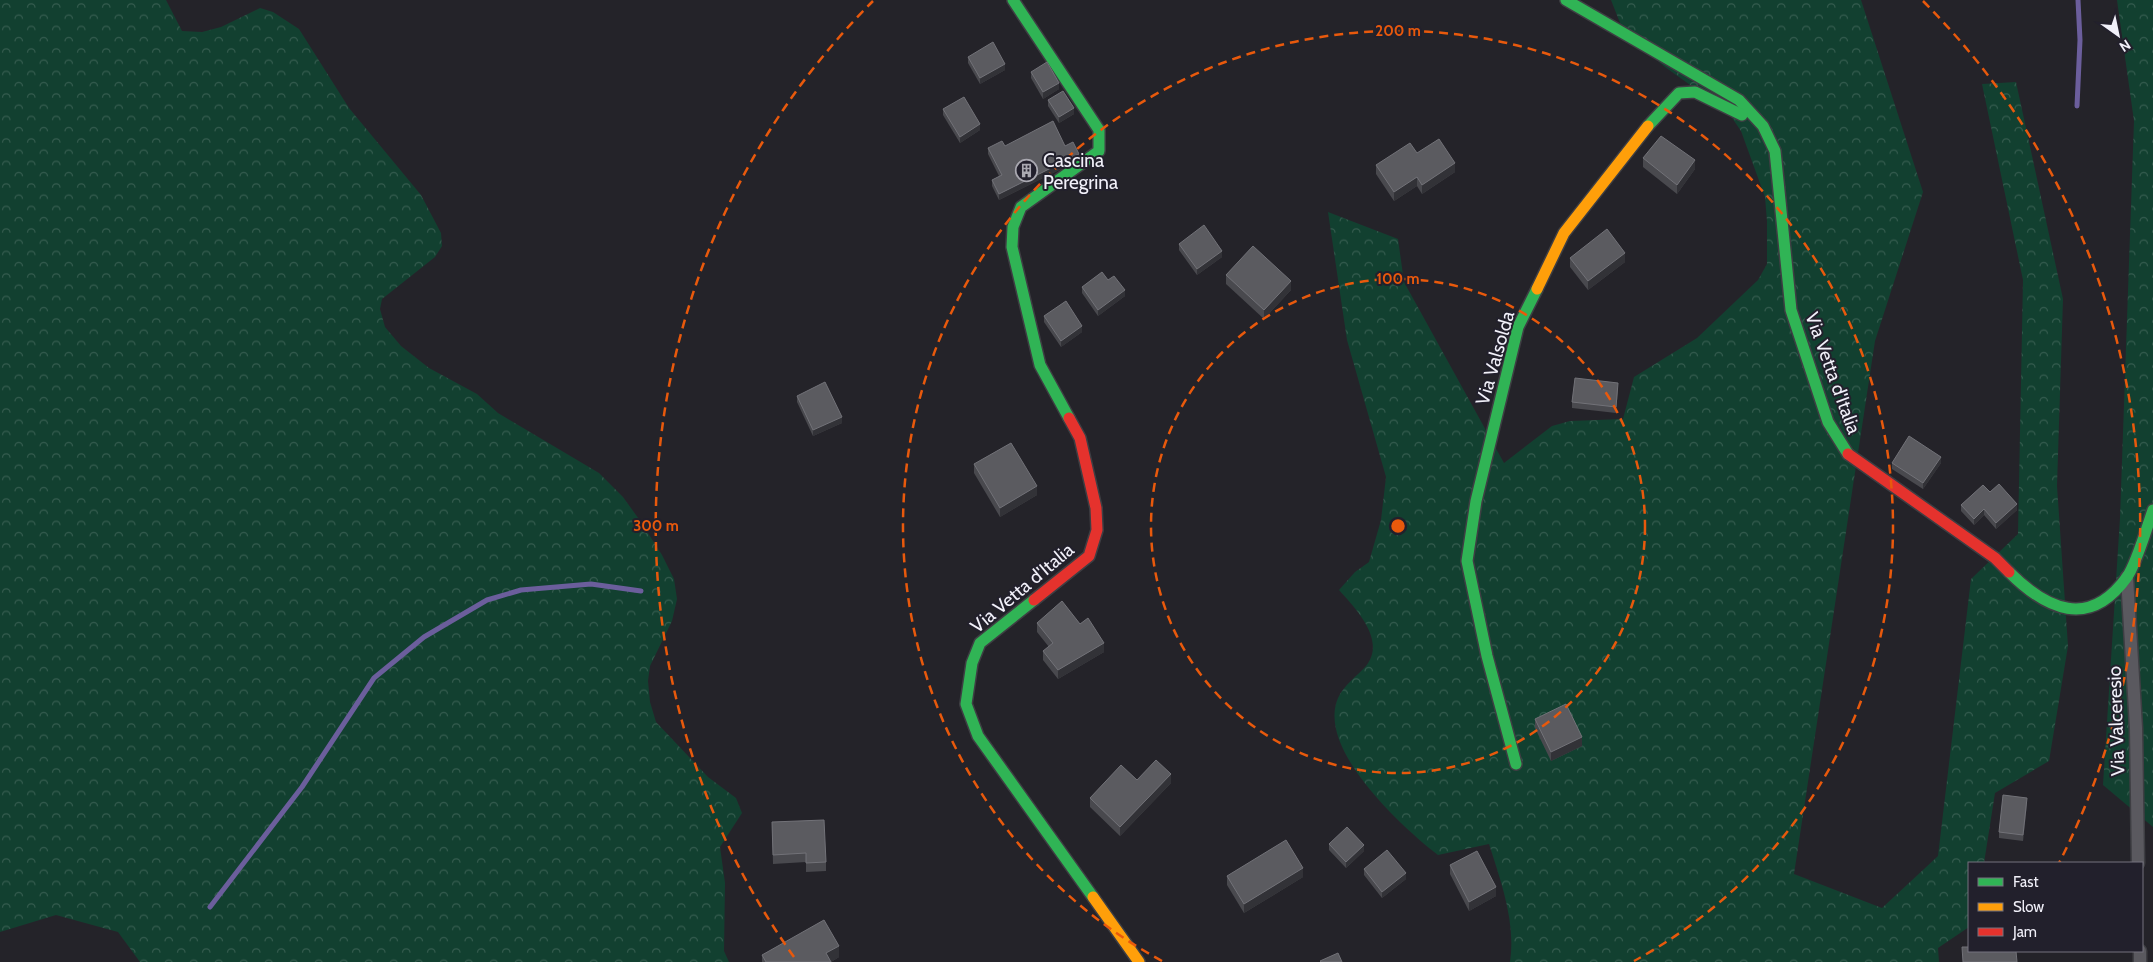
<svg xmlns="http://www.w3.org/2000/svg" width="2153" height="962" viewBox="0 0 2153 962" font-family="Cabin,sans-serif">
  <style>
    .forest { fill: url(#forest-crowns) }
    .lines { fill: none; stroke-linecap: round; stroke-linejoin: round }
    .stream { stroke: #6b5e9c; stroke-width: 5 }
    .street-casing { stroke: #3e3e43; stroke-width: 15 }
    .fast-casing { stroke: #3e3e43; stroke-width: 14 }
    .slow-casing { stroke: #3e3e43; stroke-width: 14 }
    .jam-casing { stroke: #3e3e43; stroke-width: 14 }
    .street { stroke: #5a595f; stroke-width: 12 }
    .fast { stroke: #30b455; stroke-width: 11 }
    .slow { stroke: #ff9f0a; stroke-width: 11 }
    .jam { stroke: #e5322d; stroke-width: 11 }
    .wall { fill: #49494e }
    .shaded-wall { fill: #323237 }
    .building { fill: #5b5b60; stroke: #727278 }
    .ring { fill: none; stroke: #e8590c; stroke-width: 2.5; stroke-dasharray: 9 6 }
    .labels { text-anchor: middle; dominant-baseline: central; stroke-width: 4; stroke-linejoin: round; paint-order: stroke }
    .poi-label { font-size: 19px; fill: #f1f0f9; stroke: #22202c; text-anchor: start }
    .street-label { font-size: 19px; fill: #f1f0f9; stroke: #22202c }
    .centre { fill: #e8590c; stroke: #22202c; stroke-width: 2.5 }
    .ring-label { font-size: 15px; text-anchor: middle; font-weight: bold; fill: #e8590c; stroke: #22202c; stroke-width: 4; stroke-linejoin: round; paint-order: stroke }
  </style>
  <defs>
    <pattern id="forest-crowns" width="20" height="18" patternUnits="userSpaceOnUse" patternTransform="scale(1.25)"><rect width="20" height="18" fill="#124030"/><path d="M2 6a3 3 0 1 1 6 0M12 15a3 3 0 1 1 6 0" fill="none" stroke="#355c4f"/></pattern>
  </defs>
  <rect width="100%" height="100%" fill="#242329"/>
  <g class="forest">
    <path d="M0 0H166L182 31 202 32 221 27 260 8 273 12 299 29 349 108 421 195 441 233 442 246 435 257 382 299 380 309 385 327 401 346 429 368 477 394 498 413 599 473 623 497 641 522 662 555 674 579 677 599 672 621 650 666 648 681 650 702 656 722 708 777 736 798 742 813 720 847 725 883 724 951 729 962H140L118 932 56 915 0 932Z"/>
    <path d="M1611 0H1861L1923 192 1875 341 1794 874 1882 908 1938 856 1971 579 2018 534 2023 280 1982 84 2016 82 2063 299 2057 486 2068 646 2049 761 1995 793 1984 863H1969V927L1938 948 1939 962H1510C1516 922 1501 882 1489 844L1438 855C1403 828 1316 749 1338 698 1344 685 1357 676 1366 666 1387 640 1355 608 1339 590L1355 572 1369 562 1381 520 1386 477 1347 340 1328 212 1398 239 1404 282 1504 463 1552 426 1570 421 1623 419 1634 377 1697 338 1758 280 1767 264V221L1765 197 1741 131 1728 112 1665 67 1624 33Z"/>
    <path d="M2117 0H2153V827L2103 785 2120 518 2134 121Z"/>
  </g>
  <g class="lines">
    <g class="stream">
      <path d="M2077 106 2080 40 2078 0"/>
      <path d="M210 907 302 787 374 678 424 637 487 600 521 590 591 584 641 591"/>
    </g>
    <defs>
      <g id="street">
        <path d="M2127 577 2136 728 2138 863"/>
        <path d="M2140 951V962"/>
      </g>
      <g id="fast">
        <path d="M1013 0 1099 130V151L1021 207 1013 227 1012 247 1040 365 1069 418"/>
        <path d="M1566 0 1739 100 1763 126 1775 151 1791 310 1828 422 1848 454"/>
        <path d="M1648 126 1679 93 1695 92 1742 115"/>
        <path d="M2009 572C2046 609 2089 630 2127 577 2136 565 2147 527 2153 510"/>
        <path d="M1034 600 980 643 972 663 966 704 978 736 1093 897"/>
        <path d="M1516 764 1487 656 1467 561 1476 501 1518 327 1537 289"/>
      </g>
      <g id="slow">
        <path d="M1537 289 1564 233 1648 126"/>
        <path d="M1093 897 1139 962"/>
      </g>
      <g id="jam">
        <path d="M1848 454 1995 558 2009 572"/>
        <path d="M1034 600 1089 556 1097 530 1096 508 1080 438 1069 418"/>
      </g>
    </defs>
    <use href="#street" class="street-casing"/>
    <use href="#fast" class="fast-casing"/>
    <use href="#slow" class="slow-casing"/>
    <use href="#jam" class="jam-casing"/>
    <use href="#street" class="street"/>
    <use href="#fast" class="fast"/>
    <use href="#slow" class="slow"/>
    <use href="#jam" class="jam"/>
  </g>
  <g class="wall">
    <path d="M968 57 1005 70 980 84 968 63Z"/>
    <path d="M1031 72 1059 89 1043 99 1031 78Z"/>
    <path d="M1048 100 1074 114 1059 123 1048 106Z"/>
    <path d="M943 109 980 130 960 143 943 115Z"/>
    <path d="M1005 146H1065L1079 160 999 200 992 186V180L999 176 988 154V148Z"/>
    <path d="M1417 153 1455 172 1422 194 1417 186 1394 201 1376 174V165Z"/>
    <path d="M1643 158 1695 169 1677 194 1643 167Z"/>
    <path d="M1179 244 1222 257 1197 275 1179 250Z"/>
    <path d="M1570 258 1625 262 1588 290 1570 267Z"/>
    <path d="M1226 275 1291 290 1264 319 1226 284Z"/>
    <path d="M1108 280 1125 296 1098 316 1082 293V287Z"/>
    <path d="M1044 316 1082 332 1061 347 1044 322Z"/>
    <path d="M1618 389 1616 413 1572 408V402Z"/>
    <path d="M797 396 842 423 813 436 797 402Z"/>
    <path d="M1892 463H1941L1923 489 1892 469Z"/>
    <path d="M974 464 1037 495 1000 517 974 473Z"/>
    <path d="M1990 492 2017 510 1996 529 1984 515 1974 525 1961 511V505Z"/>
    <path d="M1037 623 1080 624 1104 652 1058 679 1043 660V651L1049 647 1037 632Z"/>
    <path d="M1535 719 1582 746 1551 761 1535 728Z"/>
    <path d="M1137 780 1171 783 1120 836 1090 807V798Z"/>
    <path d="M2027 804 2023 841 1999 838V832Z"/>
    <path d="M772 822 826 862V871L806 872V862L773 864Z"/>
    <path d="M1329 844 1364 851 1346 868 1329 850Z"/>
    <path d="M1450 865 1496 896 1469 911 1450 874Z"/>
    <path d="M1364 869 1406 879 1382 898 1364 875Z"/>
    <path d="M1227 876 1303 877 1244 913 1227 885Z"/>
    <path d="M762 955 839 957 831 962H762Z"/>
  </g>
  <g class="shaded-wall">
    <path d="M1005 64V70L980 84V78Z"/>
    <path d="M1059 83V89L1043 99V92Z"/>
    <path d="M1074 108V114L1059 123V117Z"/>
    <path d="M980 124V130L960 143V137Z"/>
    <path d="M1079 154V160L999 200V194Z"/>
    <path d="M1695 160V169L1677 194V185Z"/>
    <path d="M1455 163V172L1422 194V185Z"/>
    <path d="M1417 177V186L1394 201V192Z"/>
    <path d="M1222 251V257L1197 275V269Z"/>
    <path d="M1625 253V262L1588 290V281Z"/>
    <path d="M1291 281V290L1264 319V310Z"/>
    <path d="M1125 290V296L1098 316V310Z"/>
    <path d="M1082 326V332L1061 347V341Z"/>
    <path d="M1618 383V389L1616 413V407Z"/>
    <path d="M842 417V423L813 436V430Z"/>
    <path d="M1941 457V463L1923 489V483Z"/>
    <path d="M1037 486V495L1000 517V508Z"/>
    <path d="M2017 504V510L1996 529V523Z"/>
    <path d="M1984 509V515L1974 525V519Z"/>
    <path d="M1104 643V652L1058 679V670Z"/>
    <path d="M1582 737V746L1551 761V752Z"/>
    <path d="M1171 774V783L1120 836V827Z"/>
    <path d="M2027 798V804L2023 841V835Z"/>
    <path d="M1364 845V851L1346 868V862Z"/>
    <path d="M1303 868V877L1244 913V904Z"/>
    <path d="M1406 873V879L1382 898V892Z"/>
    <path d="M1496 887V896L1469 911V902Z"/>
    <path d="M839 946V957L831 962 826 953Z"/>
  </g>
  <g class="building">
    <path d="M993 42 1005 64 980 78 968 57Z"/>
    <path d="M1047 62 1059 83 1043 92 1031 72Z"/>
    <path d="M1063 91 1074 108 1059 117 1048 100Z"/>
    <path d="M964 97 980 124 960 137 943 109Z"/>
    <path d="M1053 121 1065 146 1073 142 1079 154 999 194 992 180 1002 175 988 148 1002 141 1005 146Z"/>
    <path d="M1661 136 1695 160 1677 185 1643 158Z"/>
    <path d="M1439 139 1455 163 1422 185 1417 177 1394 192 1376 165 1410 143 1417 153Z"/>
    <path d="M1204 225 1222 251 1197 269 1179 244Z"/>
    <path d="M1607 229 1625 253 1588 281 1570 258Z"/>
    <path d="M1253 246 1291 281 1264 310 1226 275Z"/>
    <path d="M1102 272 1108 280 1114 276 1125 290 1098 310 1082 287Z"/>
    <path d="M1066 301 1082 326 1061 341 1044 316Z"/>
    <path d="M1575 378 1618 383 1616 407 1572 402Z"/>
    <path d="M825 382 842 417 813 430 797 396Z"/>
    <path d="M1909 436 1941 457 1923 483 1892 463Z"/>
    <path d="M1011 443 1037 486 1000 508 974 464Z"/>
    <path d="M1999 484 2017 504 1996 523 1984 509 1974 519 1961 505 1983 485 1990 492Z"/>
    <path d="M1062 601 1080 624 1088 618 1104 643 1058 670 1043 651 1053 643 1037 623Z"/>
    <path d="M1566 704 1582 737 1551 752 1535 719Z"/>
    <path d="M1156 760 1171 774 1120 827 1090 798 1121 765 1137 780Z"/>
    <path d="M2003 795 2027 798 2023 835 1999 832Z"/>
    <path d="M824 820 826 862 806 863V853L773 855 772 822Z"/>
    <path d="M1347 827 1364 845 1346 862 1329 844Z"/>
    <path d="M1286 840 1303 868 1244 904 1227 876Z"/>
    <path d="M1387 850 1406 873 1382 892 1364 869Z"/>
    <path d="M1477 851 1496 887 1469 902 1450 865Z"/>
    <path d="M824 920 839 946 826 953 831 962H766L762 955Z"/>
    <path d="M1962 947H1969V951H2016L2017 962H1963Z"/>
    <path d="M1338 953 1342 962H1321L1320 961Z"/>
  </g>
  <g class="ring">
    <circle cx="1398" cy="526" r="247"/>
    <path d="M1162 961A495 495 0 1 1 1634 961"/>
    <path d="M794 957A742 742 0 0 1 873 1M1923 1A742 742 0 0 1 2059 863"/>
  </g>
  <defs>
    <symbol id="building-ring" viewBox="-11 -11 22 22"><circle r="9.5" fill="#22202c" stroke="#a9a8b0" stroke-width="1.5"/><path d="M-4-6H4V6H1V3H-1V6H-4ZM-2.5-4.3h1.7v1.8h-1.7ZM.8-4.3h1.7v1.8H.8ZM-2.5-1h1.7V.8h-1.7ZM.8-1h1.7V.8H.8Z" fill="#a9a8b0"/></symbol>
  </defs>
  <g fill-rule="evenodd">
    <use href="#building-ring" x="1014" y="158" width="25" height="25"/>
  </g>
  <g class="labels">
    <g class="poi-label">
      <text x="1043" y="160">Cascina<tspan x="1043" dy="22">Peregrina</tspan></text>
    </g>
    <g class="street-label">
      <text transform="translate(1495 358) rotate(-74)">Via Valsolda</text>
      <text transform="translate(1833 373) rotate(70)">Via Vetta d'Italia</text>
      <text transform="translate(1022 588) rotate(-40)">Via Vetta d'Italia</text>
      <text transform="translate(2116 721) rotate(-92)">Via Valceresio</text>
    </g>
  </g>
  <circle cx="1398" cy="526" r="8" class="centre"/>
  <g class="ring-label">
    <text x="1398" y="36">200 m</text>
    <text x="1398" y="284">100 m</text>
    <text x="656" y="531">300 m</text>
  </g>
  <rect x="1968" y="862" width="175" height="90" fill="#22202c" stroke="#75737e"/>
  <rect x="1978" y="878" width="25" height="8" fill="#30b455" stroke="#75737e"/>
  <text x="2013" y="887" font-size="15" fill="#f1f0f9">Fast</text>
  <rect x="1978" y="903" width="25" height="8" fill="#ff9f0a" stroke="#75737e"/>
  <text x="2013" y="912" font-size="15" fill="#f1f0f9">Slow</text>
  <rect x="1978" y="928" width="25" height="8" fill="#e5322d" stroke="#75737e"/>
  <text x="2013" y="937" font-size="15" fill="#f1f0f9">Jam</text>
  <g transform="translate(2118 35) rotate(147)" stroke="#22202c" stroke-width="4" paint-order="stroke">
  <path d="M0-4L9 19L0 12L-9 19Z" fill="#f1f0f9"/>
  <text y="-8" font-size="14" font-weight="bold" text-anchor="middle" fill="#f1f0f9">N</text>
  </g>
</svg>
